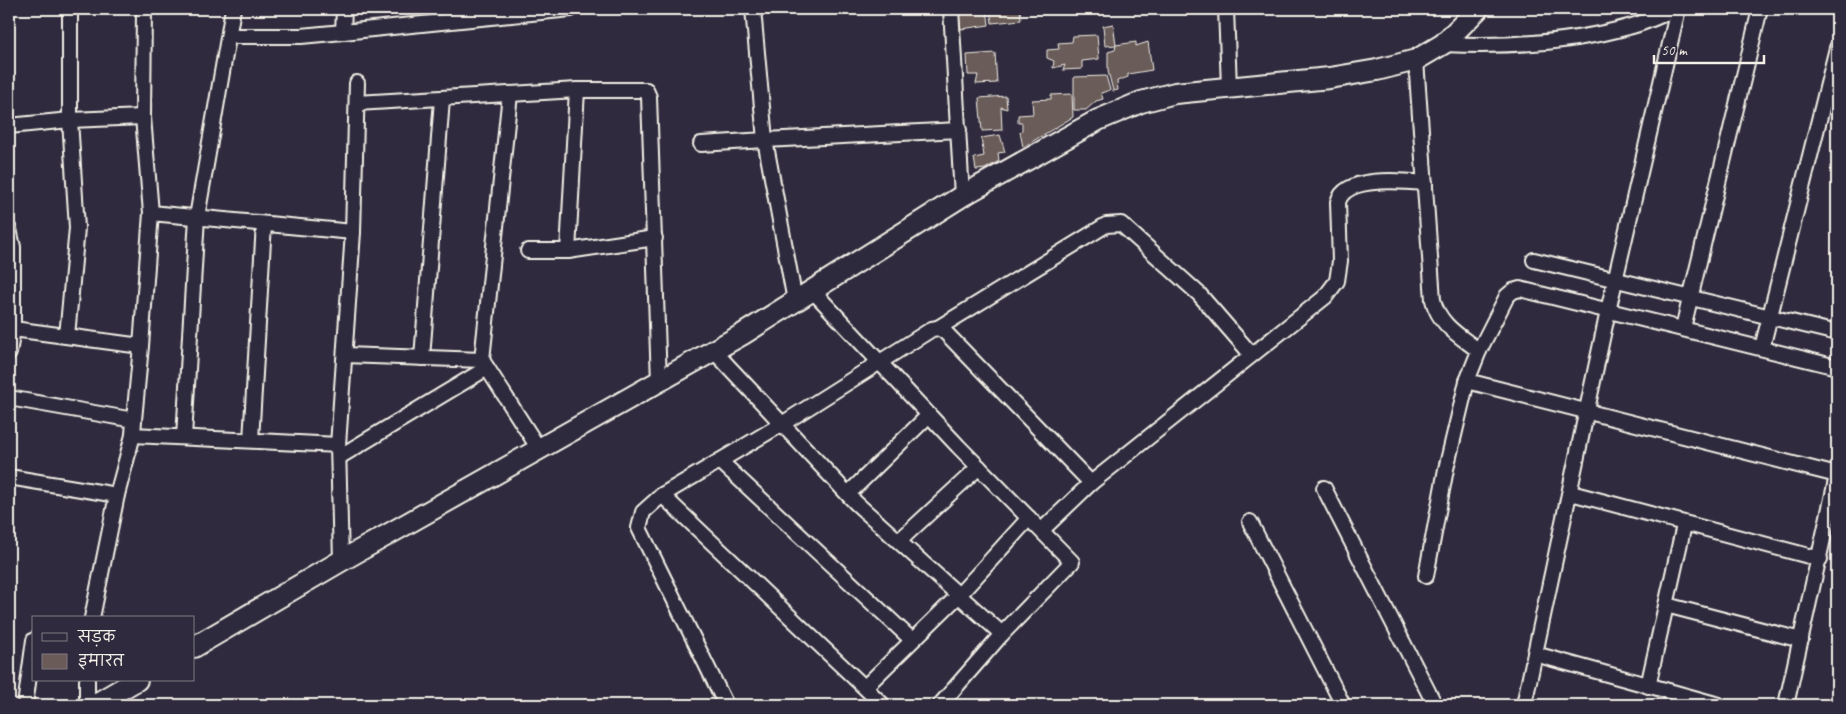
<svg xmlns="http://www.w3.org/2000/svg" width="1846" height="714" viewBox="0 0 1846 714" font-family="Caveat,'Playpen Sans Deva',sans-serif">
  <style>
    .building { fill: #6a5b58; stroke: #f4f1e8 }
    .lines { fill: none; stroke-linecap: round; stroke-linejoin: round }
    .minor-casing { stroke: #f4f1e8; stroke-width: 18 }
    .secondary-casing { stroke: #f4f1e8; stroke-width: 24 }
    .minor { stroke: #2f2a3d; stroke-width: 14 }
    .secondary { stroke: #2f2a3d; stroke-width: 20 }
  </style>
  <rect width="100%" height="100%" fill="#2f2a3d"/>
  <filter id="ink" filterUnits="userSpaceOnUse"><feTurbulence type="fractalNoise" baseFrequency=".02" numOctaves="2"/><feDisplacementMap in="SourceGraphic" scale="10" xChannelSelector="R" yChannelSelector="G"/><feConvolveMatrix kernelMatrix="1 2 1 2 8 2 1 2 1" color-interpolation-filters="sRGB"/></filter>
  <g filter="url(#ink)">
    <g class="building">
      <path d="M964 9H987L989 25 961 29 959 15 964 12Z"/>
      <path d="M990 9H1020L1021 20 992 23Z"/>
      <path d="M1113 24 1116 45 1105 46 1103 26Z"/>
      <path d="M1097 35 1099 59 1082 61V69L1063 70 1065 65 1053 68 1054 61 1047 58V50L1059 49 1058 43 1072 42 1073 36Z"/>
      <path d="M1136 42V46L1148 42 1152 70 1128 74V77L1117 81 1118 90 1113 91 1108 71V52L1115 50 1116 45Z"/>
      <path d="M995 53 997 83 976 84 978 75H968L967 55Z"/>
      <path d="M1106 76 1110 90 1101 93 1103 99 1096 101 1086 110H1074V77Z"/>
      <path d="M1072 94 1073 117 1023 147 1020 132 1022 130V123H1018V115L1033 114 1032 100 1051 99V95Z"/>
      <path d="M1006 96 1007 109 1001 107 1002 130 982 131 979 98Z"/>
      <path d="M1000 135 1005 152 998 153 999 161 985 169 976 170 974 158 984 156 981 138Z"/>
    </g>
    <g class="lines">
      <defs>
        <g id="minor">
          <path d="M144 9 143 117 151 213"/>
          <path d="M344 9 343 32 571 9"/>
          <path d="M951 9 962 196"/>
          <path d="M1226 9 1229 87"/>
          <path d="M229 36H301L343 32"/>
          <path d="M1443 44C1505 47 1572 43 1632 26 1647 22 1661 15 1675 9"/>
          <path d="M1416 60 1433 300C1439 325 1460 336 1479 351L1467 381 1837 475"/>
          <path d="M357 103 577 90H646L649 97 659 382"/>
          <path d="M9 126 70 120 143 117"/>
          <path d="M701 144 765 140 753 9"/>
          <path d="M9 229 13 247V329L141 346 134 420 9 398"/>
          <path d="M353 232 357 83"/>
          <path d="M528 251H568L655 238"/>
          <path d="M568 251 577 90"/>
          <path d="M1534 260 1837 333"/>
          <path d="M812 290 958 446 1072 562 1002 634"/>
          <path d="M795 301 765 140 959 130"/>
          <path d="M938 328 1106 225 1121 224 1199 294 1251 354"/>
          <path d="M1683 328 1760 9"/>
          <path d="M67 336 77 228 70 120V9"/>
          <path d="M141 346 151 213 353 232 338 445"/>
          <path d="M1762 348 1837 48"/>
          <path d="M714 351 856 503 1002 634 940 705"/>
          <path d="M1479 351 1507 296 1513 291 1520 289 1837 367"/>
          <path d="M9 353 13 329"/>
          <path d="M345 355 482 360 539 449"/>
          <path d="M422 358 442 99"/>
          <path d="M482 360 510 94"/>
          <path d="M134 420 133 435 338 445 341 561"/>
          <path d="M184 437 197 217 233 9"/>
          <path d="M251 440 264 224"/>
          <path d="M339 457 487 368"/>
          <path d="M720 461 912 640"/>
          <path d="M9 477 117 495 92 618"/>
          <path d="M1091 483 1325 297 1337 281 1340 261 1338 202C1345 175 1403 181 1425 183"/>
          <path d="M1324 488 1435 705"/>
          <path d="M1571 493 1820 559"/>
          <path d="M848 494 929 415"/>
          <path d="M117 495 133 435"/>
          <path d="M662 495 883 705"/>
          <path d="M1250 522 1343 705"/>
          <path d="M899 541 979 467"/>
          <path d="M1426 576 1446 469 1467 381"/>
          <path d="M1666 605 1801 640"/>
          <path d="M1535 654 1719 705"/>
          <path d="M87 680V705"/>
          <path d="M1648 686 1684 525"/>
          <path d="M865 687 959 595 1029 518"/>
          <path d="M25 705 34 640"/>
          <path d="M726 705 639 528 643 512 662 495 782 424 932 329 938 328 945 332 1091 483 1042 530"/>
          <path d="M1524 705 1608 311 1678 9"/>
          <path d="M1786 705 1837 476"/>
        </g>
        <g id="secondary">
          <path d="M194 647 341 561 743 334 962 196 1098 120 1141 102 1175 93 1330 78 1377 70 1416 60 1443 44 1478 9"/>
          <path d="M94 705 137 680"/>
        </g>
      </defs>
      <use href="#minor" class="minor-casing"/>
      <use href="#secondary" class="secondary-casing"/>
      <use href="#minor" class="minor"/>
      <use href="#secondary" class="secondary"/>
    </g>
  </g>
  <rect width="1846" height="714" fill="none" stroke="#2f2a3d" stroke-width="30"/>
  <rect x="15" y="15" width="1816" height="684" fill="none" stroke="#f4f1e8" stroke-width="2" filter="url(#ink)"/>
  <rect x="32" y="616" width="162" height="65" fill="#2f2a3d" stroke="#7e7a81"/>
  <rect x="42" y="633" width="25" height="8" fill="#2f2a3d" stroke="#7e7a81"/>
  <text x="78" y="642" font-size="15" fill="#f4f1e8">सड़क</text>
  <rect x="42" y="654" width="25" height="15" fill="#6a5b58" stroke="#7e7a81"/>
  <text x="78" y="666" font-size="15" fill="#f4f1e8">इमारत</text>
  <path d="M1654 55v8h110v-8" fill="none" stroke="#f4f1e8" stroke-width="2.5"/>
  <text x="1661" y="55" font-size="15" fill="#f4f1e8" stroke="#2f2a3d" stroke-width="4" paint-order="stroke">50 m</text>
</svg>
